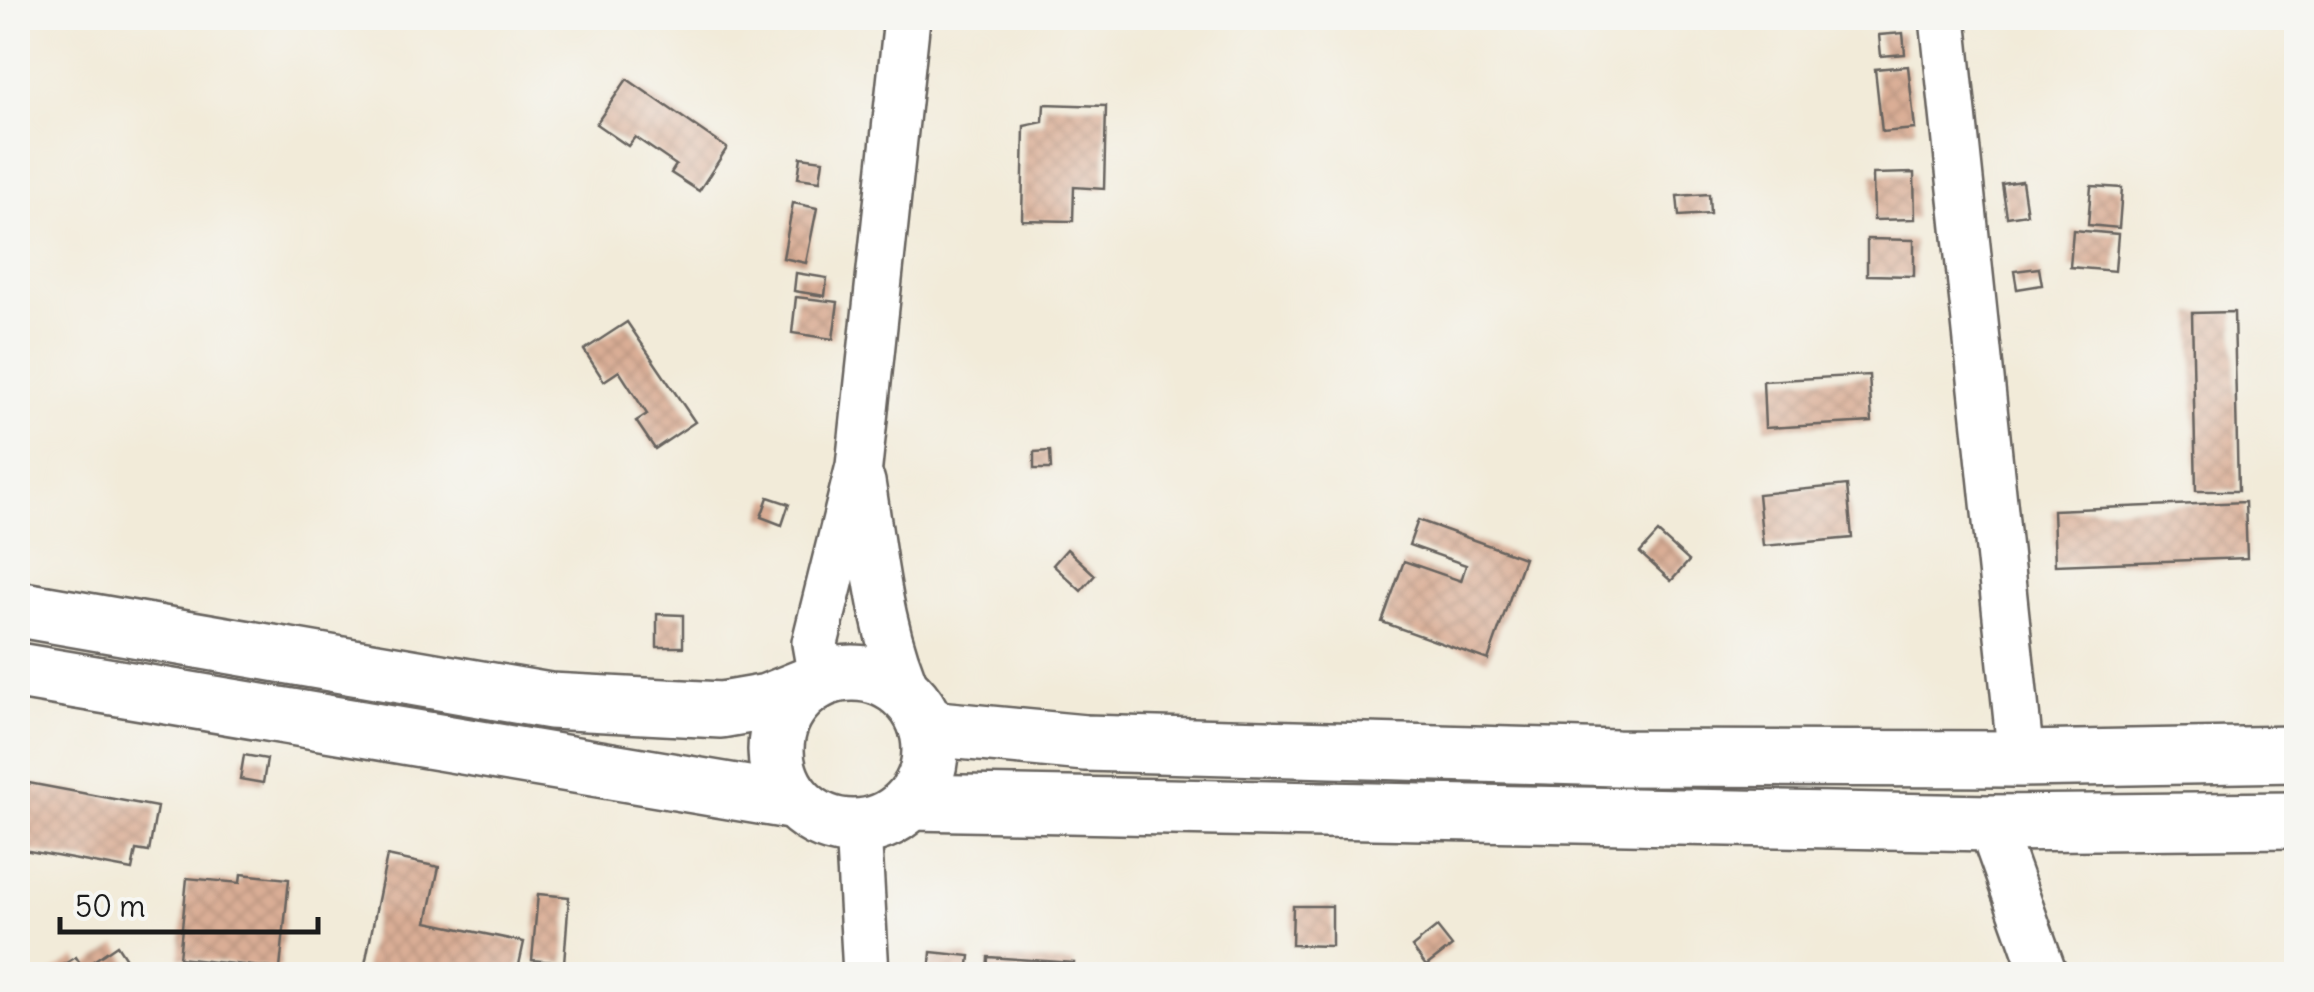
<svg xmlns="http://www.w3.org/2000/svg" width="2314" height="992" viewBox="0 0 2314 992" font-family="Delius,sans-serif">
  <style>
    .building { fill: url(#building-cross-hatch) }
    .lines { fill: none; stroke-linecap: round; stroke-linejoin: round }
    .minor-casing { stroke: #67645e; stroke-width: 50 }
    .major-casing { stroke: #67645e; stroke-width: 60 }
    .minor { stroke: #fff; stroke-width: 45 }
    .major { stroke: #fff; stroke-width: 55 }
  </style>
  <defs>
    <pattern id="building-cross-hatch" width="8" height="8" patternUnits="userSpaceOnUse" patternTransform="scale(2.5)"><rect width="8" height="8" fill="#daae96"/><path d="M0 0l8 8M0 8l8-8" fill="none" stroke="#ba9581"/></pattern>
  </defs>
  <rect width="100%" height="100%" fill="#f6f6f2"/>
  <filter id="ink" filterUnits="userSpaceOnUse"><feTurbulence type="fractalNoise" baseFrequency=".01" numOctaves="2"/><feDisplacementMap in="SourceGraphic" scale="20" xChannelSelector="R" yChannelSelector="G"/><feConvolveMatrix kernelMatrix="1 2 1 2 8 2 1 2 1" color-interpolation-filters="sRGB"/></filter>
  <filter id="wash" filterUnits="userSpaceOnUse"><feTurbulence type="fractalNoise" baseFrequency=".0048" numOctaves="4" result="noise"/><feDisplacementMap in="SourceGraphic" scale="40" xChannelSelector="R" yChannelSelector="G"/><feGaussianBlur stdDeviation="2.25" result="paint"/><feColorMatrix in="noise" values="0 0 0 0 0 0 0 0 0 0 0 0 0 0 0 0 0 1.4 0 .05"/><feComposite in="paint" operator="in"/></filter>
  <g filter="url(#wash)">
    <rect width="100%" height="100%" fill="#f2ebd9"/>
    <g id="blocks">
      <g class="building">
        <path d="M1903 33 1905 54 1881 56 1879 35Z"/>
        <path d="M1908 66 1915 129 1882 132 1875 69Z"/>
        <path d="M627 79 727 148 699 191 671 173 676 165 635 137 628 146 596 124Z"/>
        <path d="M1044 104 1106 106 1104 189 1074 187 1073 221 1022 220 1024 126 1043 122Z"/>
        <path d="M801 157 823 160 820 181 798 178Z"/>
        <path d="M1914 173 1915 219 1874 220 1873 174Z"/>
        <path d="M2022 181 2027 214 2007 217 2002 184Z"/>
        <path d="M2091 186 2122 188 2119 228 2088 225Z"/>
        <path d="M1709 194 1710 214 1679 216 1677 196Z"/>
        <path d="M793 203 817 208 806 263 783 258Z"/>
        <path d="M2073 230 2118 234 2115 271 2070 267Z"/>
        <path d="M1867 239 1914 240V276L1867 275Z"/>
        <path d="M2039 268 2042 285 2017 289 2014 271Z"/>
        <path d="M796 273 827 278 825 296 794 291Z"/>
        <path d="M796 297 838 302 833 339 792 333Z"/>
        <path d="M2234 312 2238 491H2196L2192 313Z"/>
        <path d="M627 322 695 422 655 449 636 421 647 414 619 371 604 381 584 350Z"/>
        <path d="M1869 375 1872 422 1765 428 1763 381Z"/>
        <path d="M1050 451 1051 469H1034V452Z"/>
        <path d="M1847 485 1852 538 1763 546 1758 494Z"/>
        <path d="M768 497 789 504 782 525 761 517Z"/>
        <path d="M2245 502 2247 558 2055 565 2053 510Z"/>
        <path d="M1418 520 1524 558 1488 660 1382 622 1404 561 1461 581 1466 565 1409 545Z"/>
        <path d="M1658 533 1689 561 1671 581 1640 553Z"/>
        <path d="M1067 549 1095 575 1081 591 1053 565Z"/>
        <path d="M657 614 683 615V647H657Z"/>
        <path d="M244 755 267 759 263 783 240 779Z"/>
        <path d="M18 781 157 807 149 852 136 850 132 870 18 849Z"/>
        <path d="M387 856 439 867 427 922 524 942 517 974H392L364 969Z"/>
        <path d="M241 874 289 879 280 969 179 958 187 878 240 883Z"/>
        <path d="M538 894 569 897 564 963 532 960Z"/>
        <path d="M1293 906H1332V946L1292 945Z"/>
        <path d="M1437 927 1452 946 1426 966 1412 947Z"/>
        <path d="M117 945 136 974H49L76 957 83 968Z"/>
        <path d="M931 952 970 956 968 974H929Z"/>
        <path d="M988 957 1074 963 1073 974H987Z"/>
      </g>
    </g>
  </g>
  <g filter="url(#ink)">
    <use href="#blocks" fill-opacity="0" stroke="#67645e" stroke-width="2.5"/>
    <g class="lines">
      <defs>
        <g id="minor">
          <path d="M1943 18 2021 759"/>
          <path d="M862 482C874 555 879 632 911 699"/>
          <path d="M827 677 819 666 815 643 859 466 907 18"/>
          <path d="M1990 823 2044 974"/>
          <path d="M858 828 866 974"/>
        </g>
        <g id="major">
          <path d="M18 609 550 701 721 710 767 702 814 683"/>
          <path d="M18 671 795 802"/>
          <circle cx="853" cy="750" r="77"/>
          <path d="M927 728 1085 743 1617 758 2021 759 2296 754"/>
          <path d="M911 802 1990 823 2296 820"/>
        </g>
      </defs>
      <use href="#minor" class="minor-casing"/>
      <use href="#major" class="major-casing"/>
      <use href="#minor" class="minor"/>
      <use href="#major" class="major"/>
    </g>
  </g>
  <rect width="2314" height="992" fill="none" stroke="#f6f6f2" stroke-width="60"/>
  <path d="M60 917v15h258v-15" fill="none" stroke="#1c1c1c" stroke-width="5"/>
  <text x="75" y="917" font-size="30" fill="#1c1c1c" stroke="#f6f6f2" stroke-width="8" paint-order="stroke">50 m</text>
</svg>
